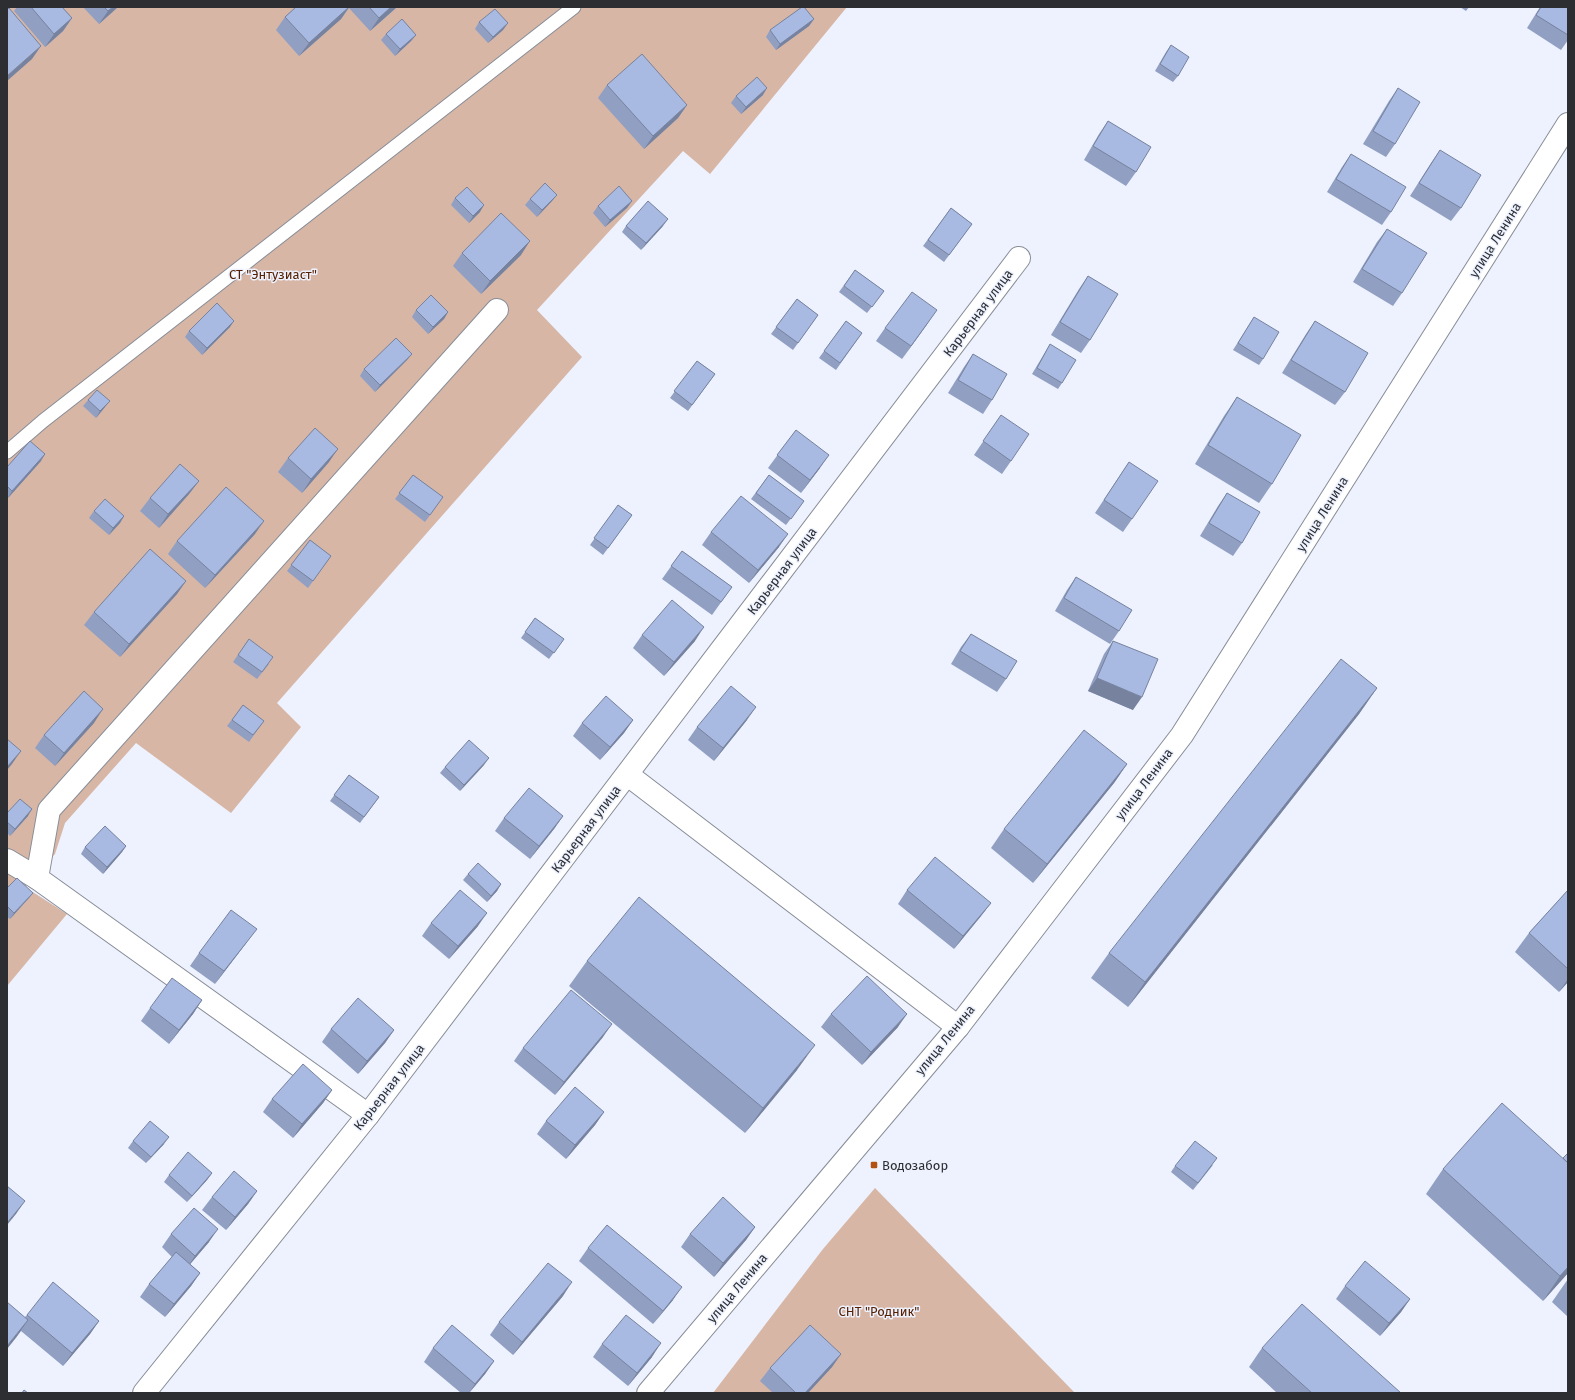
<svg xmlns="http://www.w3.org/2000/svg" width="1575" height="1400" viewBox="0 0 1575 1400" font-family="'Fira Sans',sans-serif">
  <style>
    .green { fill: #d7b6a6 }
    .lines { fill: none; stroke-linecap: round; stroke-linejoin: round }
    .lane-casing { stroke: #888d97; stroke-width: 15 }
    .street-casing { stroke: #888d97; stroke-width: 24 }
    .secondary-casing { stroke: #888d97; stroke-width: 24 }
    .lane { stroke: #fff; stroke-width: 13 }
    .street { stroke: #fff; stroke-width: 22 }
    .secondary { stroke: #fff; stroke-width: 22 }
    .wall { fill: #909fc2 }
    .shaded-wall { fill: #76829e }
    .building { fill: #a8b9e2; stroke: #76829e }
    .poi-dot { fill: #b25111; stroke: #edf2fe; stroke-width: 1.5 }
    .labels { text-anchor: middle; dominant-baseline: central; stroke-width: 3; stroke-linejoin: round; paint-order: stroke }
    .street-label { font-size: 13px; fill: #2c2e32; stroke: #edf2fe }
    .park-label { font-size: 13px; fill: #562000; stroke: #edf2fe }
    .poi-label { font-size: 13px; fill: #2c2e32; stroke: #edf2fe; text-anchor: start }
  </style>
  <rect width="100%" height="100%" fill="#edf2fe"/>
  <g class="green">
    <path d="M7 7H847L710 174 683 151 537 310 582 357 277 703 301 727 231 813 136 743 65 823 55 854 25 887 67 914 7 986Z"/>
    <path d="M875 1188 1075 1393H713L823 1249Z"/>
  </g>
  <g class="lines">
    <defs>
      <path id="lane" d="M7 452 43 421 574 7"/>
      <g id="street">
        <path d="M628 775 958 1027"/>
        <path d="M7 860 37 878 368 1115"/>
        <path d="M37 878 49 810 497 310"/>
        <path d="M144 1393 368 1115 1019 258"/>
      </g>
      <path id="secondary" d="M648 1393 958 1027 1182 735 1568 124"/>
    </defs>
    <use href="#lane" class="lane-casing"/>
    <use href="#street" class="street-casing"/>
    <use href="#secondary" class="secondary-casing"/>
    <use href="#lane" class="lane"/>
    <use href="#street" class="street"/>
    <use href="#secondary" class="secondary"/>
  </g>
  <g class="wall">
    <path d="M17 7H62L72 18 63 31 45 47 14 11Z"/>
    <path d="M83 7H118L99 24Z"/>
    <path d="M296 7H397L370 31 349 8 341 19 299 56 276 30 285 17Z"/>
    <path d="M1460 7H1469L1466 11Z"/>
    <path d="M1540 7H1568V40L1561 50 1527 28Z"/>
    <path d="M814 19 809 26 776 50 766 37 770 30Z"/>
    <path d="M479 22 508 23 503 30 488 43 475 29Z"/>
    <path d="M386 34 416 35 411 41 395 56 381 40Z"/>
    <path d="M1171 45 1178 76 1173 82 1155 71 1166 52Z"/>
    <path d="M607 85 687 105 678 118 644 149 598 98Z"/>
    <path d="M1398 88 1395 144 1386 157 1363 144 1389 101Z"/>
    <path d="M763 95 741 114 731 103 736 96Z"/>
    <path d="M1108 121 1136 172 1126 186 1084 160 1099 134Z"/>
    <path d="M1440 150 1461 208 1451 221 1410 196 1431 163Z"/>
    <path d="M1351 154 1391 212 1382 225 1327 192 1342 167Z"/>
    <path d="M557 195 552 201 537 217 525 205 530 199Z"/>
    <path d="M455 198 480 212 469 223 451 205Z"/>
    <path d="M632 201 627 208 605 227 593 213 598 206Z"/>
    <path d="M951 208 972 224 944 262 923 246Z"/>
    <path d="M626 226H663L641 250 622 232Z"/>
    <path d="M1387 229 1402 293 1393 306 1353 282 1377 242Z"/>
    <path d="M462 253 521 255 481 294 453 266Z"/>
    <path d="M855 270 884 291 867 313 839 292Z"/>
    <path d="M1088 276 1090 340 1081 353 1051 335 1079 289Z"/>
    <path d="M797 299 818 315 793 350 771 334Z"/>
    <path d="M416 310 448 312 444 319 428 334 412 317Z"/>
    <path d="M1254 317 1263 359 1259 365 1233 350Z"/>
    <path d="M846 321 862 333 836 370 819 358Z"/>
    <path d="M1315 321 1345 392 1335 405 1282 373 1306 334Z"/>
    <path d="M928 323 902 359 876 341 885 328Z"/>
    <path d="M230 327 202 355 185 337 189 331Z"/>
    <path d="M1050 344 1062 383 1058 389 1032 374Z"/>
    <path d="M412 354 407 360 375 392 360 376 364 369Z"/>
    <path d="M973 354 992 400 983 414 948 393 964 367Z"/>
    <path d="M697 361 715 374 688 411 670 398Z"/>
    <path d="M1237 397 1272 484 1259 503 1195 464 1224 416Z"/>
    <path d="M88 400 105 407 96 418 83 406Z"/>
    <path d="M1001 415 1011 461 1002 474 974 455Z"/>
    <path d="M796 430 820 468 801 493 768 468Z"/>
    <path d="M288 458 329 462 302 493 278 472Z"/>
    <path d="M41 461 8 498 7 497V467Z"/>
    <path d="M1129 462 1132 519 1123 532 1095 513Z"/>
    <path d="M413 475 443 497 425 522 395 499Z"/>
    <path d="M769 475 804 501 786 525 751 499Z"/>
    <path d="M199 481 189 494 159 528 140 511 150 498Z"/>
    <path d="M1227 493 1242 543 1233 556 1200 536 1218 506Z"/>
    <path d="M618 505 632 515 603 555 590 545Z"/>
    <path d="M94 511 124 516 120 523 109 535 89 518Z"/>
    <path d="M711 532 779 547 749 583 702 545Z"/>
    <path d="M255 534 205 588 168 554 177 541Z"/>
    <path d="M310 540 331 556 308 588 287 571Z"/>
    <path d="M682 551 732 587 712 615 662 579Z"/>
    <path d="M1076 577 1119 631 1110 644 1055 611 1067 590Z"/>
    <path d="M186 581 177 594 120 657 84 625 94 612Z"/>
    <path d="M535 618 564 639 549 659 521 638Z"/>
    <path d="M971 634 1006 679 997 692 951 664 961 647Z"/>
    <path d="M642 635 695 641 664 676 633 648Z"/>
    <path d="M249 639 269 664 257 679 233 662Z"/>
    <path d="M1113 641 1133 710 1088 691 1104 654Z"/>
    <path d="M1377 688 1359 714 1128 1007 1091 978 1109 953Z"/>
    <path d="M243 705 264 721 249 742 227 726Z"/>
    <path d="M633 720 624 733 600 760 573 736 582 723Z"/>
    <path d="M747 720 714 761 688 740 697 727Z"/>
    <path d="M94 723 55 766 35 748 44 735Z"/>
    <path d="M1127 764 1114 783 1033 883 991 848 1004 829Z"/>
    <path d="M484 765 460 791 440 773 445 767Z"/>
    <path d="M349 775 379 797 360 823 330 801Z"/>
    <path d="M7 813 28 816 10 836 7 833Z"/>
    <path d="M563 816 554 829 530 859 495 831 504 818Z"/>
    <path d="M126 846 122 852 103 874 81 854 85 847Z"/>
    <path d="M468 874 501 884 497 891 487 902 463 880Z"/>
    <path d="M7 888 33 893 28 899 10 919 7 917Z"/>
    <path d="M907 890 991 903 981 916 954 949 898 904Z"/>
    <path d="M1568 890V982L1559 992 1515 952 1529 933Z"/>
    <path d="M431 923 478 926 449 959 422 936Z"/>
    <path d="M247 942 215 984 190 966 199 953Z"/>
    <path d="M587 961 797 1070 745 1133 569 986Z"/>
    <path d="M202 1000 193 1014 169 1044 141 1021 150 1008Z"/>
    <path d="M831 1014 898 1027 862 1065 821 1027Z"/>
    <path d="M331 1029 394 1030 385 1043 358 1074 322 1042Z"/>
    <path d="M603 1037 555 1095 514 1061 523 1048Z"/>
    <path d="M332 1090 323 1103 293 1138 263 1112 272 1099Z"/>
    <path d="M604 1112 595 1125 566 1159 537 1134 546 1121Z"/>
    <path d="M133 1141 164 1144 146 1163 128 1148Z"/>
    <path d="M1213 1165 1193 1190 1171 1172 1175 1166Z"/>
    <path d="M1443 1169 1568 1273 1543 1301 1426 1194Z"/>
    <path d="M212 1173 207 1180 187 1202 164 1182 169 1175Z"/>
    <path d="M257 1191 248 1204 226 1230 202 1210 212 1197Z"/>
    <path d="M755 1227 746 1240 714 1277 681 1247 690 1234Z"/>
    <path d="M171 1234 209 1242 190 1264 200 1273 191 1286 165 1317 140 1297 149 1284 172 1257 162 1247Z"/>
    <path d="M588 1248 673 1300 653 1324 579 1261Z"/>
    <path d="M1568 1279V1317L1552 1302Z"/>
    <path d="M1345 1286 1410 1299 1401 1312 1380 1336 1336 1299Z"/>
    <path d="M563 1296 513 1355 490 1335 499 1322Z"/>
    <path d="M27 1315 99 1321 90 1334 63 1366 21 1331 15 1339 25 1317Z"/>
    <path d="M602 1344 652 1357 628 1386 593 1357Z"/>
    <path d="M433 1348 494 1361 485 1374 469 1393H461L424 1362Z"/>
    <path d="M1262 1348 1401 1393H1277L1249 1367Z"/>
    <path d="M841 1354 832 1367 808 1393H773L760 1381 770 1368Z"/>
  </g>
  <g class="shaded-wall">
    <path d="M113 7H118L99 24 108 11Z"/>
    <path d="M349 7 341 19 299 56 309 43Z"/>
    <path d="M391 7H397L370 31 379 18Z"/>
    <path d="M72 18 63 31 45 47 54 34Z"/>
    <path d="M814 19 809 26 776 50 780 44Z"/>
    <path d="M508 23 503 30 488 43 493 37Z"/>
    <path d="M416 35 411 41 395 56 400 49Z"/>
    <path d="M41 46 32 59 7 81V76Z"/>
    <path d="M767 88 763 95 741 114 746 107Z"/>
    <path d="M687 105 678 118 644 149 653 136Z"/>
    <path d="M557 195 552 201 537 217 542 210Z"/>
    <path d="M632 201 627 208 605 227 610 220Z"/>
    <path d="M484 205 480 212 469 223 473 216Z"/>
    <path d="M668 219 663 226 641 250 646 243Z"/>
    <path d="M530 241 521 255 481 294 490 281Z"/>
    <path d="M937 310 928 323 902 359 911 346Z"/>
    <path d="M448 312 444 319 428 334 433 327Z"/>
    <path d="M234 321 230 327 202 355 207 348Z"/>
    <path d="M412 354 407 360 375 392 380 385Z"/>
    <path d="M110 401 105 407 96 418 100 411Z"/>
    <path d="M338 449 329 462 302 493 311 479Z"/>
    <path d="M45 454 41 461 8 498 12 491Z"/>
    <path d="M829 455 820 468 801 493 810 480Z"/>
    <path d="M199 481 189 494 159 528 168 514Z"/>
    <path d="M124 516 120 523 109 535 113 528Z"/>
    <path d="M264 521 255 534 205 588 215 575Z"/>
    <path d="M788 534 779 547 749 583 758 570Z"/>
    <path d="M186 581 177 594 120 657 129 644Z"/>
    <path d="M704 627 695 641 664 676 674 662Z"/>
    <path d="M1097 678 1142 697 1133 710 1088 691Z"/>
    <path d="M1377 688 1359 714 1128 1007 1145 982Z"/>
    <path d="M756 707 747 720 714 761 723 748Z"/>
    <path d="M103 709 94 723 55 766 64 753Z"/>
    <path d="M633 720 624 733 600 760 610 747Z"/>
    <path d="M21 751 12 764 7 770V767Z"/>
    <path d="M489 758 484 765 460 791 464 785Z"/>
    <path d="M1127 764 1114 783 1033 883 1047 864Z"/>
    <path d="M32 809 28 816 10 836 15 829Z"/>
    <path d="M563 816 554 829 530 859 539 846Z"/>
    <path d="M126 846 122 852 103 874 107 867Z"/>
    <path d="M501 884 497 891 487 902 491 896Z"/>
    <path d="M33 893 28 899 10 919 14 913Z"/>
    <path d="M991 903 981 916 954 949 963 936Z"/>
    <path d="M487 913 478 926 449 959 458 946Z"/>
    <path d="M257 929 247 942 215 984 224 971Z"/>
    <path d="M1568 979V982L1559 992Z"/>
    <path d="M202 1000 193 1014 169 1044 179 1030Z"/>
    <path d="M907 1014 898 1027 862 1065 871 1052Z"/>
    <path d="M612 1024 603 1037 555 1095 564 1082Z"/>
    <path d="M394 1030 385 1043 358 1074 367 1061Z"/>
    <path d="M815 1045 797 1070 745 1133 763 1108Z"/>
    <path d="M332 1090 323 1103 293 1138 302 1124Z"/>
    <path d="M604 1112 595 1125 566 1159 575 1145Z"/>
    <path d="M169 1137 164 1144 146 1163 151 1157Z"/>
    <path d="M212 1173 207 1180 187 1202 192 1196Z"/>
    <path d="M257 1191 248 1204 226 1230 235 1217Z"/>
    <path d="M25 1201 16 1214 7 1225V1223Z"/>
    <path d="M755 1227 746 1240 714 1277 723 1263Z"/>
    <path d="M218 1229 209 1242 186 1269 195 1256Z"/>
    <path d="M1568 1267V1273L1543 1301 1560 1276Z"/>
    <path d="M200 1273 191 1286 165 1317 174 1304Z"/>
    <path d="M572 1282 563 1296 513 1355 522 1342Z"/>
    <path d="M682 1287 673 1300 653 1324 663 1311Z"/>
    <path d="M1410 1299 1401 1312 1380 1336 1389 1323Z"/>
    <path d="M28 1320 15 1339 7 1349V1346Z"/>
    <path d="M99 1321 90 1334 63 1366 72 1353Z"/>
    <path d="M661 1343 652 1357 628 1386 637 1373Z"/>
    <path d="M841 1354 832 1367 808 1393H805Z"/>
    <path d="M494 1361 485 1374 469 1393 475 1384Z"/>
  </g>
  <g class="building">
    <path d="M31 7H62L72 18 54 34Z"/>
    <path d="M104 7H113L108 11Z"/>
    <path d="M296 7H349L309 43 285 17Z"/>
    <path d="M369 7H391L379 18Z"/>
    <path d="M802 7H804L814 19 780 44 770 30Z"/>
    <path d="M1541 7H1568V35L1536 15Z"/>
    <path d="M9 8 41 46 7 76V10Z"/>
    <path d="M495 9 508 23 493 37 479 22Z"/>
    <path d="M402 19 416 35 400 49 386 34Z"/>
    <path d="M1171 45 1189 57 1178 76 1160 64Z"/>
    <path d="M642 54 687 105 653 136 607 85Z"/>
    <path d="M757 77 767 88 746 107 736 96Z"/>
    <path d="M1398 88 1420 102 1395 144 1373 131Z"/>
    <path d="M1108 121 1151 147 1136 172 1093 146Z"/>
    <path d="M1440 150 1481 175 1461 208 1419 183Z"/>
    <path d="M1351 154 1406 187 1391 212 1336 179Z"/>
    <path d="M545 183 557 195 542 210 530 199Z"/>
    <path d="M619 186 632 201 610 220 598 206Z"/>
    <path d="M467 187 484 205 473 216 455 198Z"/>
    <path d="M648 201 668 219 646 243 626 226Z"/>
    <path d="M951 208 972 224 949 255 928 240Z"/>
    <path d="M501 213 530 241 490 281 462 253Z"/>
    <path d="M1387 229 1427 253 1402 293 1362 269Z"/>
    <path d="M855 270 884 291 872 307 844 286Z"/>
    <path d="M1088 276 1118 294 1090 340 1060 322Z"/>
    <path d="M912 292 937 310 911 346 885 328Z"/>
    <path d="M431 295 448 312 433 327 416 310Z"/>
    <path d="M797 299 818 315 798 343 776 327Z"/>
    <path d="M217 303 234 321 207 348 189 331Z"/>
    <path d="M1254 317 1279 332 1263 359 1238 343Z"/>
    <path d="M846 321 862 333 840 363 824 351Z"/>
    <path d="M1315 321 1368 353 1345 392 1291 360Z"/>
    <path d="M396 338 412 354 380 385 364 369Z"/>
    <path d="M1050 344 1076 360 1062 383 1037 368Z"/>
    <path d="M973 354 1007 374 992 400 958 380Z"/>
    <path d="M697 361 715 374 692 405 674 391Z"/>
    <path d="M97 390 110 401 100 411 88 400Z"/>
    <path d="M1237 397 1301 435 1272 484 1208 445Z"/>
    <path d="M1001 415 1029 434 1011 461 983 441Z"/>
    <path d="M315 428 338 449 311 479 288 458Z"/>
    <path d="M796 430 829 455 810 480 777 455Z"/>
    <path d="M30 441 45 454 12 491 7 486V467Z"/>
    <path d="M1129 462 1158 481 1132 519 1104 500Z"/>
    <path d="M180 464 199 481 168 514 150 498Z"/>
    <path d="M413 475 443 497 430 515 399 493Z"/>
    <path d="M769 475 804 501 791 519 756 493Z"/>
    <path d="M226 487 264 521 215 575 177 541Z"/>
    <path d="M1227 493 1260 512 1242 543 1209 523Z"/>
    <path d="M741 496 788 534 758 570 711 532Z"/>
    <path d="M105 499 124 516 113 528 94 511Z"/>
    <path d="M618 505 632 515 608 548 594 538Z"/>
    <path d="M310 540 331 556 313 581 291 565Z"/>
    <path d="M150 549 186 581 129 644 94 612Z"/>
    <path d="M682 551 732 587 721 602 671 566Z"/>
    <path d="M1076 577 1132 610 1119 631 1064 598Z"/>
    <path d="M672 600 704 627 674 662 642 635Z"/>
    <path d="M535 618 564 639 554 653 525 632Z"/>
    <path d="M971 634 1017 661 1006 679 960 651Z"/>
    <path d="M249 639 273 657 262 672 238 655Z"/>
    <path d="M1113 641 1158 659 1142 697 1097 678Z"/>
    <path d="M1341 659 1377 688 1145 982 1109 953Z"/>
    <path d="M731 686 756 707 723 748 697 727Z"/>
    <path d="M84 691 103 709 64 753 44 735Z"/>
    <path d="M606 696 633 720 610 747 582 723Z"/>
    <path d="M243 705 264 721 253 735 232 720Z"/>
    <path d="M1084 730 1127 764 1047 864 1004 829Z"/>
    <path d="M7 739 21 751 7 767Z"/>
    <path d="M469 740 489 758 464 785 445 767Z"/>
    <path d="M349 775 379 797 364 817 334 795Z"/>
    <path d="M529 788 563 816 539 846 504 818Z"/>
    <path d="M20 799 32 809 15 829 7 822V813Z"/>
    <path d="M105 826 126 846 107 867 85 847Z"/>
    <path d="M935 857 991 903 963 936 907 890Z"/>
    <path d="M478 863 501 884 491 896 468 874Z"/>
    <path d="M17 878 33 893 14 913 7 906V888Z"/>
    <path d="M460 890 487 913 458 946 431 923Z"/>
    <path d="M1568 890V969L1529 933Z"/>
    <path d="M639 897 815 1045 763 1108 587 961Z"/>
    <path d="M231 910 257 929 224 971 199 953Z"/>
    <path d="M867 976 907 1014 871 1052 831 1014Z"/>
    <path d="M172 978 202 1000 179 1030 150 1008Z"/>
    <path d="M571 990 612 1024 564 1082 523 1048Z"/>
    <path d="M358 998 394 1030 367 1061 331 1029Z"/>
    <path d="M303 1064 332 1090 302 1124 272 1099Z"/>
    <path d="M575 1087 604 1112 575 1145 546 1121Z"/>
    <path d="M1502 1103 1568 1163V1267L1560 1276 1443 1169Z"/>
    <path d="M150 1121 169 1137 151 1157 133 1141Z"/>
    <path d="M1195 1141 1217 1158 1198 1183 1175 1166Z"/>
    <path d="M188 1152 212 1173 192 1196 169 1175Z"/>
    <path d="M1568 1153V1163L1563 1158Z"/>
    <path d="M234 1171 257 1191 235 1217 212 1197Z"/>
    <path d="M7 1186 25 1201 7 1223Z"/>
    <path d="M723 1197 755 1227 723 1263 690 1234Z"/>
    <path d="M194 1208 218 1229 195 1256 171 1234Z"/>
    <path d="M607 1225 682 1287 663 1311 588 1248Z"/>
    <path d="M176 1252 200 1273 174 1304 149 1284Z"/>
    <path d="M1365 1261 1410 1299 1389 1323 1345 1286Z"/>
    <path d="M548 1263 572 1282 522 1342 499 1322Z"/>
    <path d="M53 1282 99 1321 72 1353 27 1315Z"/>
    <path d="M7 1302 28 1320 7 1346Z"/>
    <path d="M1302 1304 1401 1393H1312L1262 1348Z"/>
    <path d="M626 1315 661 1343 637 1373 602 1344Z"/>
    <path d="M452 1325 494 1361 475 1384 433 1348Z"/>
    <path d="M810 1325 841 1354 805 1393H796L770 1368Z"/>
    <path d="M24 1390 28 1393H22Z"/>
  </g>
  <rect class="poi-dot" x="870" y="1161" width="8" height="8" rx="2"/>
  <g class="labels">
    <g class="street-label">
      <text transform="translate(1495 240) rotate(-58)">улица Ленина</text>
      <text transform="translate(978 313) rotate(-53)">Карьерная улица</text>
      <text transform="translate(1322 514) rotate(-58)">улица Ленина</text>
      <text transform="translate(782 571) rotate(-53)">Карьерная улица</text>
      <text transform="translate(1144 784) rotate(-53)">улица Ленина</text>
      <text transform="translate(586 829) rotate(-53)">Карьерная улица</text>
      <text transform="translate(945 1040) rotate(-51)">улица Ленина</text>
      <text transform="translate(389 1087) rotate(-52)">Карьерная улица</text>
      <text transform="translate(737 1288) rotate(-50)">улица Ленина</text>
    </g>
    <g class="park-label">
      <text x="273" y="274">СТ "Энтузиаст"</text>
      <text x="879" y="1311">СНТ "Родник"</text>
    </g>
    <g class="poi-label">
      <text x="882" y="1165">Водозабор</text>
    </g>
  </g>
  <rect width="1575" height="1400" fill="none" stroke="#2c2e32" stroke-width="16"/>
</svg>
